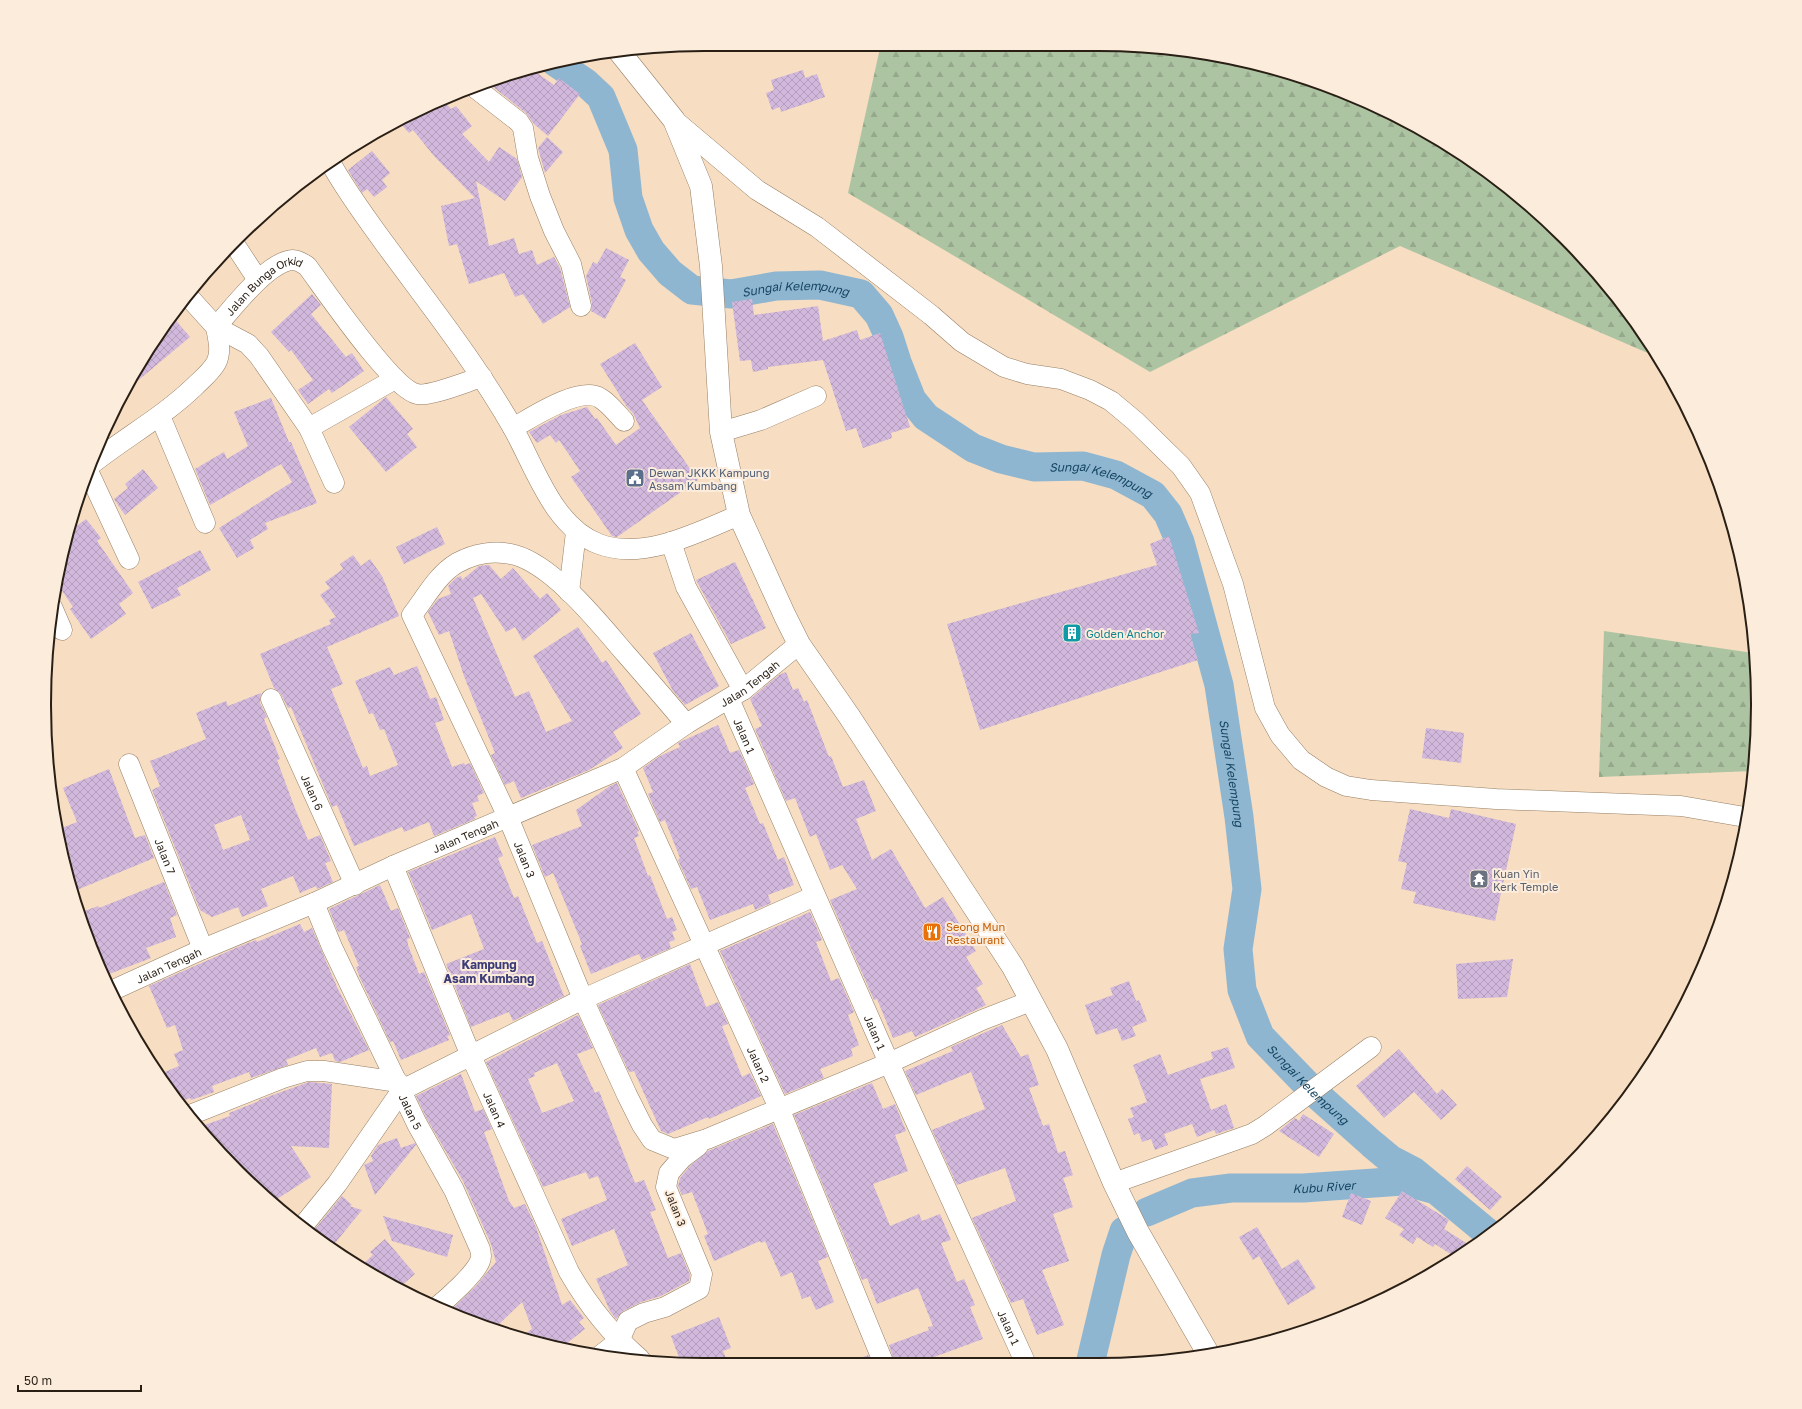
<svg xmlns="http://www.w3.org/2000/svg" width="1802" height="1409" viewBox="0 0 1802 1409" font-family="'Golos Text',sans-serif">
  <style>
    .forest { fill: url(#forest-firs) }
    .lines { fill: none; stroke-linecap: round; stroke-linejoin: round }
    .river { stroke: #8fb6d1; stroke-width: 29 }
    .building { fill: url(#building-cross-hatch); fill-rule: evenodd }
    .minor-casing { stroke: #967f65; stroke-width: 21 }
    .major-casing { stroke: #967f65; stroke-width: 23 }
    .minor { stroke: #fff; stroke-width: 20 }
    .major { stroke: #fff; stroke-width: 22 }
    .labels { text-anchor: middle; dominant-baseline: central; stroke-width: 4; stroke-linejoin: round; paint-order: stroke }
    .street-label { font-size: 11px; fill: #291f15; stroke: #fcecdc }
    .service-label { font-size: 11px; fill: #4e5e75; stroke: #fcecdc; text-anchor: start }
    .culture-label { font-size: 11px; fill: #0d838f; stroke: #fcecdc; text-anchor: start }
    .worship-label { font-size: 11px; fill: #5b616d; stroke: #fcecdc; text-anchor: start }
    .food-label { font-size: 11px; fill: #c56008; stroke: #fcecdc; text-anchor: start }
    .water-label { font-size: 12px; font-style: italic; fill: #154562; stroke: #fcecdc }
    .neighbourhood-label { font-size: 12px; font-weight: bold; fill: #3b3b77; stroke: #fcecdc }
    .rim { fill: none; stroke: #291f15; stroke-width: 2 }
  </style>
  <defs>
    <pattern id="forest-firs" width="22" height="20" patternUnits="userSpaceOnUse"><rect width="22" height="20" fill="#adc4a3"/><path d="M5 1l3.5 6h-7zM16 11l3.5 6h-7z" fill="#95a88b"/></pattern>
    <pattern id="building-cross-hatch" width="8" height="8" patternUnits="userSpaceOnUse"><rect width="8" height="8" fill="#d1b8dc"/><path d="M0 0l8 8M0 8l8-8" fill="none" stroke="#b39ebc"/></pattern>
  </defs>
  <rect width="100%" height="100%" fill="#f7ddc1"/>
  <g class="forest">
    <path d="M1140 45 1226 57 1310 79 1428 132 1500 181 1594 269 1657 357 1400 246 1150 372 848 193 880 48Z"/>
    <path d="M1604 631 1753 653 1757 747 1753 771 1599 777Z"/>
  </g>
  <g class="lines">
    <g class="river">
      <path id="s1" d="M555 62 586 83 601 97 623 150 628 198 639 230 651 251 670 273 692 290 731 294 776 286 820 285 861 294 879 315 889 337 897 362 912 400 926 417 973 448 1001 459 1034 467 1083 466 1116 475 1153 495 1168 514 1180 542 1219 685 1239 817 1247 889 1238 949 1242 990 1260 1036 1317 1095 1372 1144 1390 1159 1413 1171 1436 1190"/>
      <path id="s2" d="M1147 1212 1192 1193 1231 1188H1303L1403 1181 1436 1190 1488 1233"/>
      <path d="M1090 1364 1116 1255 1124 1231"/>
    </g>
  </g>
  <g class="building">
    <path d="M530 68 554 85 559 78 580 94 548 136 534 124 526 113 487 82Z"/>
    <path d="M803 70 805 78 817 74 825 97 781 112 780 107 772 110 766 93 774 90 771 80Z"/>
    <path d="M442 99 451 109 456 106 472 126 462 134 489 162 499 147 517 159 522 177 505 201 476 181 489 246 514 238 519 254 532 250 537 265 554 257 560 268 570 307 543 324 523 294 515 297 504 273 469 284 457 244 449 246 441 206 475 198 434 156 413 130 409 133 398 121Z"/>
    <path d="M547 137 563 152 545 173 538 148Z"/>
    <path d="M372 151 390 173 382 180 387 187 374 197 367 189 362 193 348 170Z"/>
    <path d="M606 248 629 260 620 277 626 280 605 319 591 311 592 303 586 276 593 262 597 264Z"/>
    <path d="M312 294 321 305 311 314 346 357 352 353 364 371 332 393 329 389 308 404 298 390 313 380 291 350 289 352 271 332Z"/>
    <path d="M752 299 754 315 818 306 823 341 857 330 860 340 880 333 910 427 891 433 892 438 863 448 856 428 846 431 823 360 768 367V369L753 372 751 360 740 361 732 302Z"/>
    <path d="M172 316 190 337 129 388 126 387 132 374Z"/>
    <path d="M635 343 662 387 642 400 698 480 617 537 612 536 571 477 580 471 559 440 556 443 550 435 537 443 529 432 561 415 587 407 595 419 597 418 616 445 640 428 633 413 627 407 600 364Z"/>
    <path d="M386 397 413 429 407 434 417 447 386 472 349 427Z"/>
    <path d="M271 398 289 442H291L317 503 265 523 268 529 250 540 254 548 237 558 219 528 292 482 281 464 210 505 195 469 224 452 227 459 248 446 234 412Z"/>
    <path d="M143 469 158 488 125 515 114 499 128 488 125 484Z"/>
    <path d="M86 519 101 538 97 541 133 593 119 604 126 614 91 639 70 609 73 607 57 583 58 577 65 572 60 566 67 533Z"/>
    <path d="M437 527 445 544 404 564 396 547Z"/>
    <path d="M1169 536 1199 633 1190 634 1198 660 980 730 947 624 1157 565 1150 544Z"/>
    <path d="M200 550 211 570 177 588 181 595 152 609 138 582Z"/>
    <path d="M353 555 361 566 370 559 382 576 399 616 327 647 343 684 331 689 363 768 367 766 370 776 398 765 384 729 380 730 373 713 369 714 355 681 390 667 394 675 417 666 430 699 436 697 444 720 435 723 452 767 464 763 465 765 470 763 484 793 477 796 479 801 472 803 477 816 474 817 475 819 434 836 429 822 404 832 402 827 354 846 337 805 332 807 326 792 291 707 288 708 281 694 274 688 260 654 331 624 329 620 336 617 320 595 330 588 325 582 343 569 340 564Z"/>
    <path d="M735 562 766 628 731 644 696 580Z"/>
    <path d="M487 565H489L501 579 513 568 540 599 547 593 561 610 523 641 515 627 506 632 481 594 473 598 515 697 529 691 546 732 572 721 533 656 578 627 602 663 606 660 641 714 613 732 623 748 589 770 521 798 514 781 505 785 491 755 495 753 464 676 449 631 439 635 428 612 438 599 451 594 448 586 456 578 461 576 462 580 479 566Z"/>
    <path d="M691 633 719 686 685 705 673 691 653 653Z"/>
    <path d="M786 672 793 690 798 688 804 702 807 700 829 757 831 756 843 787 864 780 876 811 856 819 872 860 891 849 925 908 943 897 976 951 966 957 983 984 976 988 986 1005 980 1008 915 1037 912 1031 893 1038 877 999 874 1000 830 900 857 889 842 865 830 870 816 834 810 837 795 798 786 801 755 729 762 726 750 699 779 675Z"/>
    <path d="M261 693 260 703 267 717 264 719 280 759 277 760 294 806 308 840 320 835 331 861 325 863 333 882 317 889 316 886 300 893 293 876 261 889 268 906 242 917 238 907 212 917 200 910 152 790 160 786 150 761 206 739 196 713 226 701 228 706ZM241 815 250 840 223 850 214 825Z"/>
    <path d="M718 725 730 753 739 750 754 784 745 788 760 824 763 823 778 860 784 857 794 885 768 895 771 903 755 910 753 904 710 920 697 887 691 889 678 860 680 858 665 820 660 822 648 794 653 792 643 768 660 756 680 747 678 743 682 741Z"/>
    <path d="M1426 728 1464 733 1461 763 1422 758Z"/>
    <path d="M109 769 135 838 145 835 154 858 72 892 67 876 57 830 77 822 63 788Z"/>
    <path d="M617 783 639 831 637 832 639 836 634 838 648 876 650 875 667 919 672 917 677 930 672 932 675 940 669 942 671 948 642 960 639 954 591 974 580 946 582 944 553 873 545 877 532 845 582 826 576 810 610 786Z"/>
    <path d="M1410 809 1449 818 1451 809 1516 824 1495 921 1413 903 1416 892 1401 889 1407 863 1398 861Z"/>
    <path d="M495 837 503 856 498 858 514 898 518 896 537 943 542 941 564 996 513 1021 509 1012 471 1027 446 964 484 949 471 914 432 930 408 872Z"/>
    <path d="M164 882 177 915 170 918 176 937 146 948 151 958 104 976 94 957 79 913 98 906 99 908Z"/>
    <path d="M380 885 391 911 398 908 410 938 407 939 408 945 419 974 424 972 450 1035 447 1036 449 1040 401 1060 393 1041 390 1042 360 978 356 967 359 966 344 930 338 932 329 909Z"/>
    <path d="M810 912 822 940 816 942 831 981 839 978 854 1012 848 1015 859 1045 851 1049 853 1056 820 1069 824 1078 785 1094 720 951Z"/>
    <path d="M300 924 304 932 312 928 337 987 369 1050 340 1062 335 1061 332 1053 320 1057 316 1048 286 1060 288 1065 251 1078 249 1072 212 1086 214 1092 191 1100 190 1098 180 1102 160 1074 179 1066 174 1054 183 1050 175 1025 167 1028 149 986 238 947 256 940 257 942Z"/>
    <path d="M1513 959 1507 997 1458 999 1456 964Z"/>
    <path d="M690 964 706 1007 718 1002 728 1024 722 1026 742 1077 750 1073 761 1096 709 1119 708 1117 668 1134 661 1131 634 1071 629 1072 598 1005Z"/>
    <path d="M1129 981 1136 1001 1139 1000 1147 1021 1132 1027 1136 1036 1122 1041 1117 1028 1096 1035 1085 1005 1113 995 1110 988Z"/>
    <path d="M578 1015 593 1048 577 1054 595 1093 599 1091 635 1183 644 1180 656 1210 650 1212 668 1258 681 1253 690 1275 689 1281 661 1296 641 1302 623 1311 616 1319 610 1311 596 1279 628 1265 614 1229 572 1246 561 1219 607 1200 598 1176 589 1179 586 1172 543 1187 486 1062ZM557 1063 574 1101 542 1113 528 1079 535 1076 534 1073Z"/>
    <path d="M1002 1025 1021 1057 1028 1054 1039 1085 1029 1088 1043 1126 1049 1124 1058 1153 1065 1151 1073 1175 1063 1178 1073 1207 1053 1214 1069 1261 1042 1270 1064 1325 1037 1335 1023 1299 1011 1303 972 1218 1016 1201 1005 1168 957 1185 932 1130 985 1109 971 1072 916 1095 905 1071 953 1051 951 1047Z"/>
    <path d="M1228 1047 1235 1068 1200 1079 1211 1110 1226 1104 1234 1128 1216 1134 1214 1130 1197 1137 1192 1124 1164 1134 1168 1145 1155 1150 1151 1139 1142 1142 1139 1133 1134 1135 1128 1119 1134 1117 1130 1108 1147 1102 1133 1065 1160 1054 1168 1075 1213 1059 1211 1052Z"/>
    <path d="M1399 1049 1437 1094 1442 1089 1457 1105 1441 1120 1414 1092 1384 1118 1356 1086Z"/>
    <path d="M461 1074 475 1112 483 1109 492 1129 484 1132 509 1201 514 1208 525 1204 536 1227 562 1305 570 1300 584 1318 579 1322 585 1329 562 1347 522 1336 532 1329 522 1302 495 1328 448 1313 475 1287 496 1262 491 1244 463 1181 427 1119 416 1096Z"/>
    <path d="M309 1082 332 1084 329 1148 291 1146 311 1177 271 1203 208 1140 199 1127 230 1116 229 1113 259 1101V1100Z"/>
    <path d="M872 1083 883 1109 895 1104 906 1131 895 1135 908 1171 873 1184 890 1226 919 1214 922 1221 940 1214 951 1240 941 1243 957 1282 964 1279 975 1305 970 1307 983 1339 915 1364H895L889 1345 929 1330 928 1327 933 1326 918 1288 877 1304 867 1278 862 1280 794 1115Z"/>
    <path d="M1303 1114 1334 1134 1319 1157 1279 1131 1295 1118 1299 1121Z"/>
    <path d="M773 1124 828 1257 818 1261 834 1302 816 1310 810 1296 802 1299 792 1272 781 1277 765 1241 761 1243 760 1241 714 1261 704 1236 708 1234 692 1192 682 1195 678 1186 680 1178 690 1166 708 1151Z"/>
    <path d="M397 1138 401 1148 415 1143 416 1145 375 1195 364 1165 373 1161 371 1156 378 1145Z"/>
    <path d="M1467 1166 1502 1197 1490 1210 1455 1179Z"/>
    <path d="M1402 1191 1449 1220 1444 1229 1471 1246 1455 1257 1435 1244 1433 1247 1417 1237 1413 1244 1399 1235 1404 1229 1385 1218Z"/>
    <path d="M1351 1193 1371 1201 1362 1225 1342 1217Z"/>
    <path d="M342 1196 352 1205 349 1206 362 1210 331 1248 311 1234Z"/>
    <path d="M383 1216 453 1235 447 1257 392 1241Z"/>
    <path d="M1257 1227 1282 1269 1298 1259 1316 1288 1288 1305 1259 1256 1253 1260 1239 1237Z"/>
    <path d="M385 1239 415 1274 400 1287 361 1266 373 1255 370 1252Z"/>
    <path d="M719 1317 731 1348 723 1351 729 1365 681 1363 671 1336Z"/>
    <path d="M868 1355 872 1364 848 1365 847 1363Z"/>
  </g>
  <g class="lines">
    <defs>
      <g id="minor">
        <path d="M474 87 519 122 523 128 528 158 540 196 554 231 571 264 581 306"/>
        <path d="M674 120 757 190 817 227 931 315 962 342 1004 367 1027 374 1061 379 1090 390 1111 401 1135 421 1181 466 1200 493 1233 584 1265 708 1280 735 1301 760 1326 777 1346 786 1371 790 1496 799 1681 806 1745 817"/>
        <path d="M330 162C346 191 366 218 385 244 429 304 476 363 513 428 535 467 553 527 599 544 643 561 699 532 739 515"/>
        <path d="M233 242 258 280"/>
        <path d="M187 295 216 327 248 344 259 356 309 428 334 483"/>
        <path d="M160 416 205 523"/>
        <path d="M309 428 395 379"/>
        <path d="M513 428C531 418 580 385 600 398 609 403 617 414 624 421"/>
        <path d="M721 432 761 420 816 396"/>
        <path id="s3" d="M89 466C124 438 163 417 195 386 202 379 211 372 216 363 222 352 218 339 216 327 232 309 268 261 293 260 298 260 302 263 307 266 325 290 392 389 417 394 430 397 468 381 482 377"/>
        <path d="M88 471 129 559"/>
        <path d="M671 542 686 587 743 690"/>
        <path d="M569 592 576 532"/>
        <path d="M52 607 62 630"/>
        <path id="s4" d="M271 699 355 885"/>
        <path id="s5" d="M729 699 889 1063 1026 1364"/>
        <path id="s6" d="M686 724C666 700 646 677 625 653 599 623 554 566 515 555 496 550 475 553 457 563 437 575 426 597 412 615L508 817 583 999 627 1095 642 1125 652 1140 674 1149 707 1139 889 1063 982 1020 1031 1001"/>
        <path id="s7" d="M129 764 203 949"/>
        <path id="s8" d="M623 768 779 1108 884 1364"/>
        <path id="s9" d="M393 866 471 1056 569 1272C588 1305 611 1334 640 1359"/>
        <path id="s10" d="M314 903 332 947 417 1124 454 1190 480 1249C481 1253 482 1257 480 1261 475 1274 448 1298 437 1307"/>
        <path id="s11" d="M111 991 203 949 314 903 393 866 623 768 686 724 743 690 799 644"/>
        <path d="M190 1115 283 1078 307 1071H324L398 1082"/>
        <path d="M1114 1183 1252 1134 1265 1126 1371 1047"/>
        <path d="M302 1227 337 1184 402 1090 583 999 815 896"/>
        <path d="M601 1355 619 1341 628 1321 644 1313 665 1307 699 1289 702 1274 666 1187 669 1173 682 1158 698 1146"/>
      </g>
      <path id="major" d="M618 50 674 120 701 186 711 266 721 432 739 515 785 616 799 644 849 716 1013 967 1057 1049 1114 1183 1138 1232 1209 1355"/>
    </defs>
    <use href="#minor" class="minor-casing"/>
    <use href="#major" class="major-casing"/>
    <use href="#minor" class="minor"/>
    <use href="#major" class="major"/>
  </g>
  <defs>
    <symbol id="civic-square" viewBox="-11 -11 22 22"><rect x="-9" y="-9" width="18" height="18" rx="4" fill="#5c6f8a" stroke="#fcecdc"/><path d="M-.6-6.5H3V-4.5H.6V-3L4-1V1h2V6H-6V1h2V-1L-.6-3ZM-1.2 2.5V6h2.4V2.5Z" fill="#fff"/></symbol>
    <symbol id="building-square" viewBox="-11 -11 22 22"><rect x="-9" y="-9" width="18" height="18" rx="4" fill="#0f9aa8" stroke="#fcecdc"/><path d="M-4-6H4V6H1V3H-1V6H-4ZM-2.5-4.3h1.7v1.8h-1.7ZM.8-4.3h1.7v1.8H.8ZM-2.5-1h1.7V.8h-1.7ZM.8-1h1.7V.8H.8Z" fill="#fff"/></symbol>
    <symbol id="temple-square" viewBox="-11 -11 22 22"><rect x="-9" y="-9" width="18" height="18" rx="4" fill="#6b7280" stroke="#fcecdc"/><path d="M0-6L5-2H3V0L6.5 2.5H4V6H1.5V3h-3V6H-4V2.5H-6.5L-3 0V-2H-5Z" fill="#fff"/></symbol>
    <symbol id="restaurant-square" viewBox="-11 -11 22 22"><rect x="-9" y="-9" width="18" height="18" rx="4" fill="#e8710a" stroke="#fcecdc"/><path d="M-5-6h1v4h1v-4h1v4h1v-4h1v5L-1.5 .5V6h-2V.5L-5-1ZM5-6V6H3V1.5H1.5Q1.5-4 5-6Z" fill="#fff"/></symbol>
  </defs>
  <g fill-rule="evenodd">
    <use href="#civic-square" x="624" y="467" width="22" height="22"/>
    <use href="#building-square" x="1061" y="622" width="22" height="22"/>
    <use href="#temple-square" x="1468" y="868" width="22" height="22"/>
    <use href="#restaurant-square" x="921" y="921" width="22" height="22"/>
  </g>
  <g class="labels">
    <g class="street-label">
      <text stroke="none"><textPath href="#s3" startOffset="267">Jalan Bunga Orkid</textPath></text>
      <text stroke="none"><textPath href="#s11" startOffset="711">Jalan Tengah</textPath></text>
      <text stroke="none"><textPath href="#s5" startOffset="40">Jalan 1</textPath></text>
      <text stroke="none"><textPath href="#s4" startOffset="102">Jalan 6</textPath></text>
      <text stroke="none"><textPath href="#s11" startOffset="387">Jalan Tengah</textPath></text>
      <text stroke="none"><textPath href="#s7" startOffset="99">Jalan 7</textPath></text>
      <text stroke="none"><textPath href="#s6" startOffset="641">Jalan 3</textPath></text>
      <text stroke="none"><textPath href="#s11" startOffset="63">Jalan Tengah</textPath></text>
      <text stroke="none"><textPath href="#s5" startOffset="364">Jalan 1</textPath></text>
      <text stroke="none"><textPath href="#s8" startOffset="326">Jalan 2</textPath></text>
      <text stroke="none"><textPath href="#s9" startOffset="264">Jalan 4</textPath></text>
      <text stroke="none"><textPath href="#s10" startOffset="230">Jalan 5</textPath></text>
      <text transform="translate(676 1208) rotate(68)">Jalan 3</text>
      <text stroke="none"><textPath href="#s5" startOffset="688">Jalan 1</textPath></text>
    </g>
    <g class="service-label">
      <text x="649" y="472">Dewan JKKK Kampung<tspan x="649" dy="13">Assam Kumbang</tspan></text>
    </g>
    <g class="culture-label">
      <text x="1086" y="633">Golden Anchor</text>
    </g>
    <g class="worship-label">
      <text x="1493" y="873">Kuan Yin<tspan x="1493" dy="13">Kerk Temple</tspan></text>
    </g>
    <g class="food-label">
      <text x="946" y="926">Seong Mun<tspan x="946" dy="13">Restaurant</tspan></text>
    </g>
    <g class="water-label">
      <text stroke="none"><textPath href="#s1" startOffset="383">Sungai Kelempung</textPath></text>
      <text stroke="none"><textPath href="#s1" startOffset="780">Sungai Kelempung</textPath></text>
      <text stroke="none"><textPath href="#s1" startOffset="1128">Sungai Kelempung</textPath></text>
      <text stroke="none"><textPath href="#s1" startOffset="1464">Sungai Kelempung</textPath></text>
      <text stroke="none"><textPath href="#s2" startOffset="181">Kubu River</textPath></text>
    </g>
    <g class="neighbourhood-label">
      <text x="489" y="964">Kampung<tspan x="489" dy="14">Asam Kumbang</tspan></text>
    </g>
  </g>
  <path d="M0 0H1802V1409H0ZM704 51H1098A653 653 0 0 1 1751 704V705A653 653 0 0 1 1098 1358H704A653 653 0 0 1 51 705V704A653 653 0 0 1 704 51Z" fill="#fcecdc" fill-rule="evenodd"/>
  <path class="rim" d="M704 51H1098A653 653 0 0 1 1751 704V705A653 653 0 0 1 1098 1358H704A653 653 0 0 1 51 705V704A653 653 0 0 1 704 51Z"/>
  <path d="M18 1385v6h123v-6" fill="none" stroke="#291f15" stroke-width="2"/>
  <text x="24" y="1385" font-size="12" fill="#291f15" stroke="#fcecdc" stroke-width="3" paint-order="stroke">50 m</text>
</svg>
